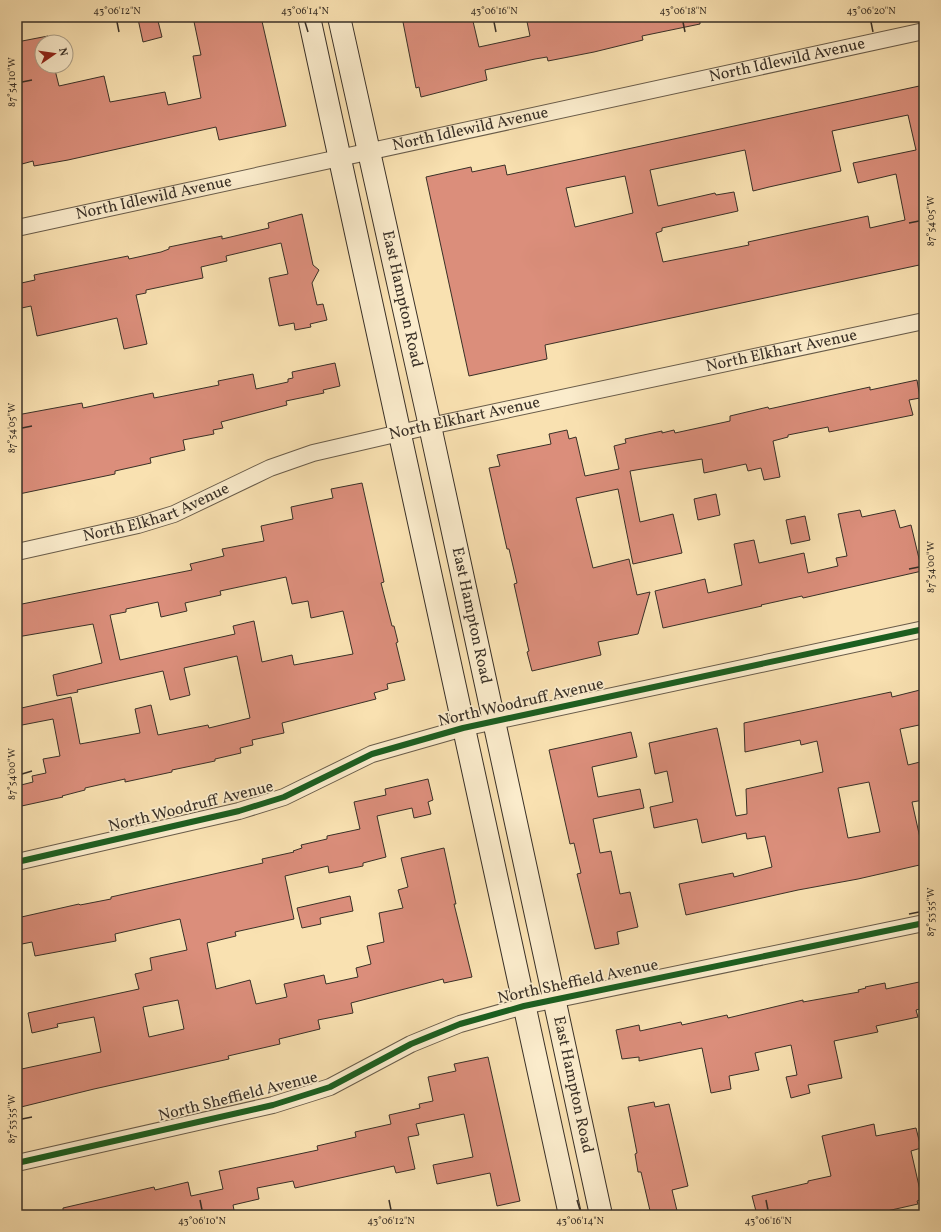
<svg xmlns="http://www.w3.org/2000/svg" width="941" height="1232" viewBox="0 0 941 1232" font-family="Vollkorn,serif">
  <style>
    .building { fill: #db8e7b; stroke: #393027; fill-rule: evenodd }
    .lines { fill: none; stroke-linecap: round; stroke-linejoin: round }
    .street-casing { stroke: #695c4a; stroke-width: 18 }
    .secondary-casing { stroke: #393027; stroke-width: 24 }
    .street { stroke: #fbeccc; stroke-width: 16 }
    .secondary { stroke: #fbeccc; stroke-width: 22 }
    .cycleway-casing { stroke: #fbeccc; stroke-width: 8 }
    .cycleway { stroke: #1b5e20; stroke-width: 6 }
    .ticks { fill: none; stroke: #393027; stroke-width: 1.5 }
    .labels { text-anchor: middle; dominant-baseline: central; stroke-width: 3.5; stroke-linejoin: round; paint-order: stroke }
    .street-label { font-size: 16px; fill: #393027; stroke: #fbeccc }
    .neatline { fill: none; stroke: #393027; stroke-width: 1.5 }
    .ticks-label { font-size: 10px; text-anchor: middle; fill: #393027 }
  </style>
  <rect width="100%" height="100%" fill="#f9e1b1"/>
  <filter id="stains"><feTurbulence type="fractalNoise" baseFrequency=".005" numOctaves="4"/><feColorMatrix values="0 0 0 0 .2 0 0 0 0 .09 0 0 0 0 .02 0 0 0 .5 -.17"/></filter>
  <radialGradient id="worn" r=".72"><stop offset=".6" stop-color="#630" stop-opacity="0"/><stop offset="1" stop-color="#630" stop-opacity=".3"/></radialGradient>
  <g class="building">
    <path d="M146 17H157L162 37 143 42 138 19Z"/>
    <path d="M193 17H261L286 126 219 140 216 127 68 160 34 166 33 161 22 164 17 140V42L48 36 49 42H42V66H54L59 86 104 76 110 102 165 92 168 105 201 98 193 56 201 55Z"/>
    <path d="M402 17H472L479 47 530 36 526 17H700V24L642 36 643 40 594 52 548 61 547 57 535 59 485 70 487 80 421 97 419 87 416 88Z"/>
    <path d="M924 85V264L545 345 547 359 469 376 426 177 471 167 472 172 505 165 507 175ZM908 115 916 150 853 163 858 183 896 174 905 220 870 228 868 216 748 242 749 245 663 262 656 233 662 231V228L738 211 734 192 716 195 715 193 658 206 650 170 745 150 753 191 769 187 841 171 832 131ZM625 176 633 213 575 227 566 188Z"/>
    <path d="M302 214 313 265 319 270 312 283 317 305 323 304 327 320 310 324 311 327 295 330 294 323 279 326 269 278 288 274 281 243 226 256 227 261 201 267 203 278 146 290V293L136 295 147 344 124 349 117 318 37 336 31 306 17 309V284L35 280 34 275 128 256 129 259 161 252 169 249V247L222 236V239L269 228 268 223Z"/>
    <path d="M335 363 340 386 323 390 324 393 286 401 287 405 221 422 223 428 213 430 214 434 183 440 185 450 150 458 151 463 115 471V474L19 494 17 486V415L82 403 83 408 153 393 154 398 219 385 218 381 253 374 256 389 288 382V379L293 378 292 372Z"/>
    <path d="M917 380 920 398 909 400 913 415 829 432 828 427 788 435V437L773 441 780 477 764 480 761 468 748 471 746 464 704 473 702 459 630 471 640 522 673 514 682 553 633 564 618 489 576 498 593 568 629 559 637 595 650 592 638 634 598 642 601 655 532 671 527 652 529 651 528 647 514 584 517 583 509 549H507L489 468 500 466 497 455 551 444 549 434 567 430 569 439 576 437 585 476 619 469 614 446 626 443 625 439 662 431V433L674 430 675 433 730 421V416L768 407 769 409 870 387V390Z"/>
    <path d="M362 483 384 582 381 583 392 626H394L398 642 396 643 405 680 387 684 388 689 374 693 376 699 282 723 284 733 252 740 253 745 240 748 241 753 215 759V761L172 770V772L125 782V779L85 788V790L62 796 63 797 17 807V786L33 782 32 776 46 773 43 759 60 756 53 719 17 726V709L71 697 80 744 140 733 135 709 151 705 158 735 208 725 209 728 250 718 237 656 184 668 190 695 170 700 163 671 77 690 78 692 57 696 53 675 102 663 93 624 17 637V605L192 570 190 564 224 556 222 549 264 541 261 526 293 519 291 507 333 498 331 489ZM286 577 292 604 308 601 311 618 343 611 353 654 294 665 292 655 262 662 254 621 233 626 235 634 120 660 110 615 126 612V609L158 602 161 617 187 611 185 603 221 595 220 591Z"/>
    <path d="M716 494 720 515 698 520 694 499Z"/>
    <path d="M860 510 862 517 895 510 900 528 911 525 922 571 803 598 802 596 761 605 762 606 663 628 655 591 705 579 708 593 742 585 734 544 754 540 759 563 804 553 808 573 838 566 836 558 847 556 838 514Z"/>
    <path d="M805 516 810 540 791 544 786 520Z"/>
    <path d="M924 689V724L900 729 908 765 924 761V800L912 802 924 856V864L858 879 798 890 686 915 679 884 733 873 734 877 772 867 765 836 747 839 746 833 702 843 697 819 654 828 650 807 673 802 667 771 655 774 649 743 717 728 736 816 747 814 746 789 823 772 817 741 801 745 800 740 745 752 744 723 891 692 892 697ZM869 782 880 832 848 838 838 788Z"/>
    <path d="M631 732 637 757 592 767 598 797 640 789 644 808 593 819 600 853 611 851 620 894 630 892 638 927 617 932 619 944 595 949 577 874 581 873 574 843 570 844 549 750Z"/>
    <path d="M428 779 433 800 428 802 431 814 414 818 412 808 377 816 386 857 363 863V866L329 873 328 866 285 876 294 919 235 932 236 936 207 943 216 989 250 980 256 1004 287 997 284 984 324 975 326 984 358 977 356 968 371 964 367 946 384 942 379 913 403 908 398 890 408 887 401 858 444 848 456 904H454L472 977 444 983 443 979 351 1003 353 1013 318 1020 320 1029 279 1039 280 1044 228 1056 229 1059 94 1089 17 1108V1070L101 1052 94 1017 57 1024 58 1027 32 1033 28 1013 139 989 135 974 152 970 150 958 187 950 180 919 115 934 116 941 35 956 32 942 17 945V918L79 904 80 905 111 899V897L263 863 262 859 294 852 293 851 302 848 301 845 327 839V836L360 829 354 802 386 795 385 789ZM178 1000 184 1029 149 1037 143 1007Z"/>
    <path d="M350 896 353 911 320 918 321 924 302 928 297 908Z"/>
    <path d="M924 981V1008L916 1010 918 1017 876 1026 878 1032 834 1041 842 1078 808 1085 810 1093 791 1098 786 1077 797 1075 791 1045 755 1053 759 1070 729 1076 731 1089 711 1093 702 1048 639 1061V1057L622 1059 616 1030 639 1025 640 1031 681 1022 682 1025 727 1015 728 1018 803 1000V1002L859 992 858 990 866 988 865 987 885 983 886 989Z"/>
    <path d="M488 1057 520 1201 497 1206 490 1173 437 1184 433 1165 473 1157 464 1114 416 1124 419 1135 408 1137 415 1169 396 1173 394 1166 295 1188 293 1181 257 1188 259 1199 233 1205 235 1215H63V1208L154 1187 155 1190 188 1182 191 1196 223 1189 219 1171 318 1150 317 1146 356 1137 355 1132 391 1124 389 1115 420 1108 419 1104 433 1101 428 1077 456 1071 454 1064Z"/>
    <path d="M654 1102 655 1107 669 1104 688 1186 672 1190 678 1215H651L641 1172H638L635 1154 637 1153 628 1107Z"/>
    <path d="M874 1124 876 1136 916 1128 921 1148 911 1151 922 1199 917 1201 918 1204 869 1215H757L752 1196 808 1183V1181L831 1176 822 1136Z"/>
  </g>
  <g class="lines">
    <defs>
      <g id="street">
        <path id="s1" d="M17 228 924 31"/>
        <path id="s2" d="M17 552 138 525 174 514 270 468 313 453 430 426 924 321"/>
        <path d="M17 862 239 811 284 797 372 754 463 728 924 629"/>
        <path d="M17 1163 273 1105 330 1087 411 1044 460 1024 524 1006 924 923"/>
      </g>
      <g id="secondary">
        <path d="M309 17 570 1215"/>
        <path id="s3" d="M339 17 430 426 601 1215"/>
      </g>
    </defs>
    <use href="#street" class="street-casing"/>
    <use href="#secondary" class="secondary-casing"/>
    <use href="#street" class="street"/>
    <use href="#secondary" class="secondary"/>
    <defs>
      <g id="cycleway">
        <path d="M17 862 239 811 284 797 372 754 463 728 924 629"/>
        <path d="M17 1163 273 1105 330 1087 411 1044 460 1024 524 1006 924 923"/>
      </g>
    </defs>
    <use href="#cycleway" class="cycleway-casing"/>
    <use href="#cycleway" class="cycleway"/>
  </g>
  <path class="ticks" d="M117 22 119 32M305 22 308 32M494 22 496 32M683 22 685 32M871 22 873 32M22 82 32 80M909 223 919 221M22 428 32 426M909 569 919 567M22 774 32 771M909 914 919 912M22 1119 32 1117M200 1200 202 1210M389 1200 391 1210M577 1200 580 1210M766 1200 768 1210"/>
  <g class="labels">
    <g class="street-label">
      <text stroke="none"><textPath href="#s1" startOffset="788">North Idlewild Avenue</textPath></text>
      <text stroke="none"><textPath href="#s1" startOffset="464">North Idlewild Avenue</textPath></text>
      <text stroke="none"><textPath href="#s1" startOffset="140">North Idlewild Avenue</textPath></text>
      <text stroke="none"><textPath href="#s3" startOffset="289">East Hampton Road</textPath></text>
      <text stroke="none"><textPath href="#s2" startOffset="793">North Elkhart Avenue</textPath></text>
      <text stroke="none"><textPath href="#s2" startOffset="469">North Elkhart Avenue</textPath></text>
      <text stroke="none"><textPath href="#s2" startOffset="145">North Elkhart Avenue</textPath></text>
      <text stroke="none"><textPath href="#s3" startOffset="613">East Hampton Road</textPath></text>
      <text transform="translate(521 703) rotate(-13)">North Woodruff Avenue</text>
      <text transform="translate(191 807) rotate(-14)">North Woodruff Avenue</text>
      <text transform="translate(578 982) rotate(-12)">North Sheffield Avenue</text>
      <text stroke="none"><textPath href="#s3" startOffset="1093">East Hampton Road</textPath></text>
      <text transform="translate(238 1097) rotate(-14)">North Sheffield Avenue</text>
    </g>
  </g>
  <rect width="941" height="1232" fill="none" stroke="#f9e1b1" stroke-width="44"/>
  <g transform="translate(54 54) rotate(77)"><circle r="19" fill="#fbeccc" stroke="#ada18a"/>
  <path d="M0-3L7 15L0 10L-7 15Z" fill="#8f2418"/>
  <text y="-6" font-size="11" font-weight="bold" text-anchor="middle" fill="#393027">N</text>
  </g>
  <rect x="22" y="22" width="897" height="1188" class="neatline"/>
  <g class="ticks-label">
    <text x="117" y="14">43°06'12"N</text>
    <text x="305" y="14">43°06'14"N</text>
    <text x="494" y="14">43°06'16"N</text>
    <text x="683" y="14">43°06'18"N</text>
    <text x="871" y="14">43°06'20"N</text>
    <text transform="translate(11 82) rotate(-90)" y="4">87°54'10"W</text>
    <text transform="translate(930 221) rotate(-90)" y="4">87°54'05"W</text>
    <text transform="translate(11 428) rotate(-90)" y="4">87°54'05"W</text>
    <text transform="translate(930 567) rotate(-90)" y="4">87°54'00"W</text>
    <text transform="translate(11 774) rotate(-90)" y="4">87°54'00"W</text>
    <text transform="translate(930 912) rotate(-90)" y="4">87°53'55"W</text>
    <text transform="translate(11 1119) rotate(-90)" y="4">87°53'55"W</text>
    <text x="202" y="1224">43°06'10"N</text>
    <text x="391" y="1224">43°06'12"N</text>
    <text x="580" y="1224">43°06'14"N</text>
    <text x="768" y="1224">43°06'16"N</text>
  </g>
  <rect width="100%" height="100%" filter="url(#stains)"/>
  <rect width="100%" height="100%" fill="url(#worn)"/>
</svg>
